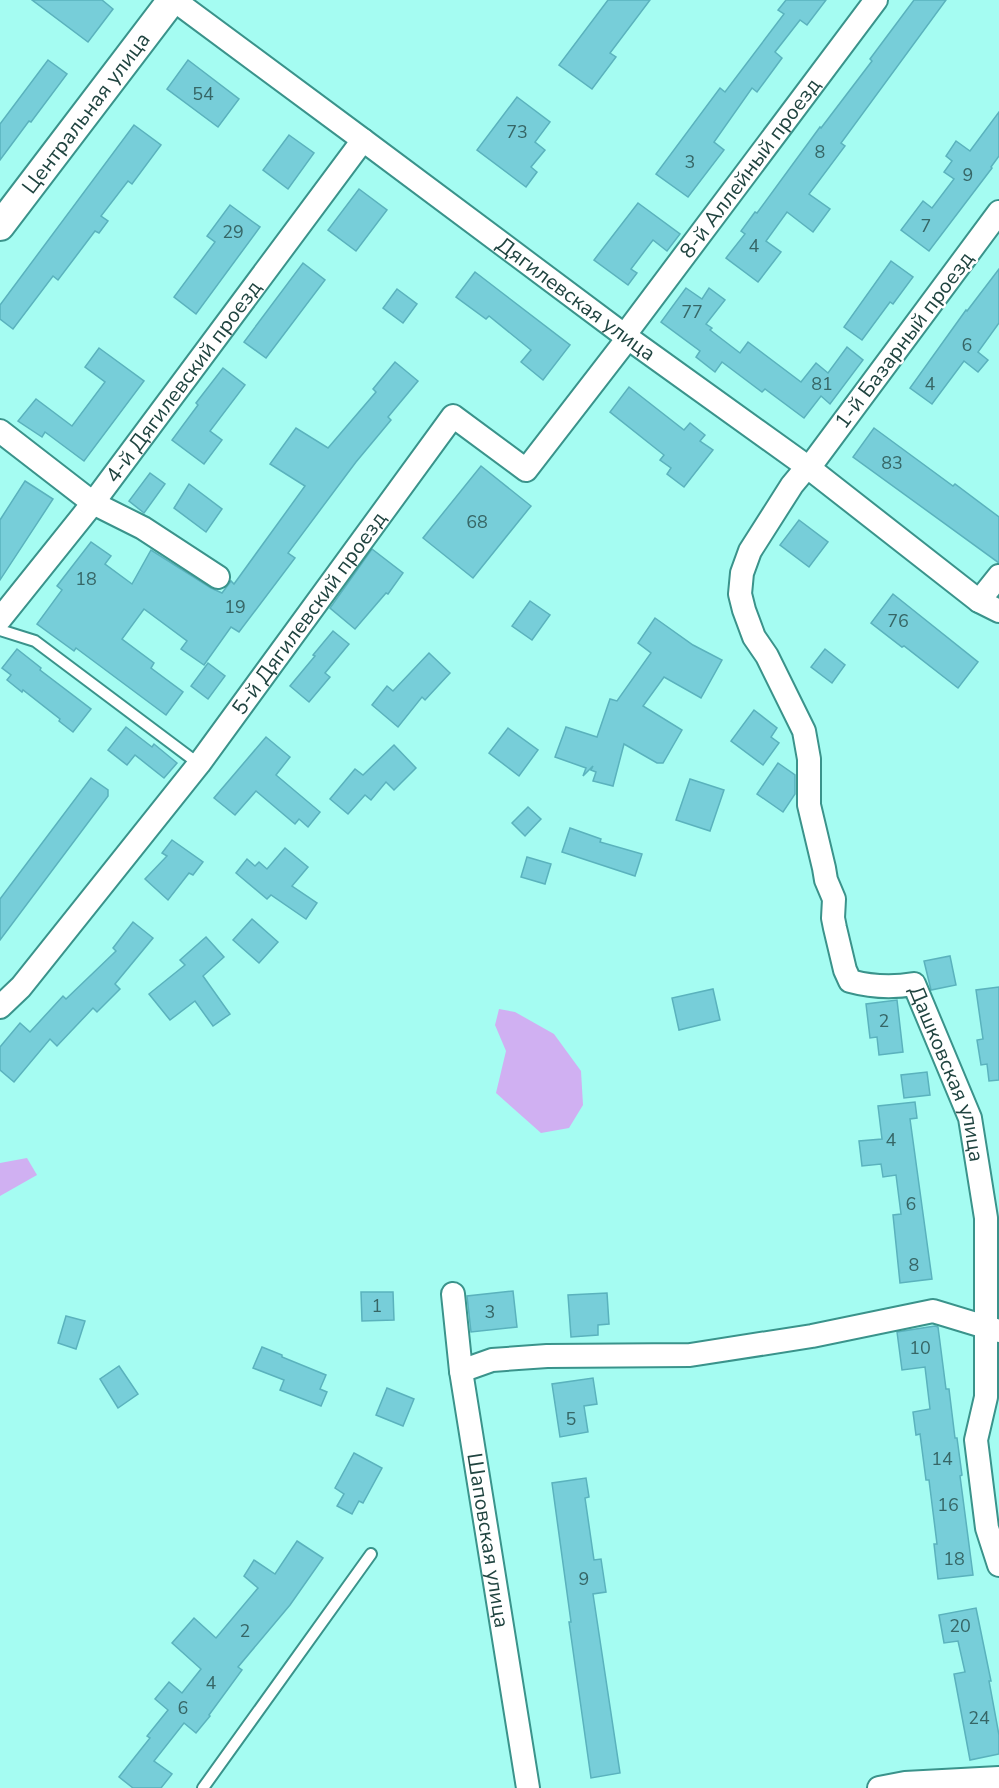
<svg xmlns="http://www.w3.org/2000/svg" width="999" height="1788" viewBox="0 0 999 1788" font-family="'Nunito Sans',sans-serif">
  <style>
    .water { fill: #d0b0f2 }
    .building { fill: #77ced9; stroke: #5ab2bd; stroke-width: 1.5 }
    .lines { fill: none; stroke-linecap: round; stroke-linejoin: round }
    .service-casing { stroke: #3a938b; stroke-width: 14 }
    .minor-casing { stroke: #3a938b; stroke-width: 26 }
    .tertiary-casing { stroke: #3a938b; stroke-width: 32 }
    .service { stroke: #fff; stroke-width: 10 }
    .minor { stroke: #fff; stroke-width: 22 }
    .tertiary { stroke: #fff; stroke-width: 28 }
    .labels { text-anchor: middle; dominant-baseline: central; stroke-width: 4.5; stroke-linejoin: round; paint-order: stroke }
    .number-label { font-size: 18px; fill: #366666 }
    .street-label { font-size: 21px; fill: #204440; stroke: #fff }
  </style>
  <rect width="100%" height="100%" fill="#a5fcf2"/>
  <g class="water">
    <path d="M499 1009 515 1012 554 1034 581 1071 583 1105 569 1128 541 1133 496 1093 506 1051 495 1025Z"/>
    <path d="M27 1158 37 1175 0 1196V1163Z"/>
  </g>
  <g class="building">
    <path d="M32 0H102L113 9 88 42Z"/>
    <path d="M608 0H650L610 53 616 57 592 89 559 65Z"/>
    <path d="M786 0H826L807 25 800 20 775 52 782 58 757 92 752 88 714 142 724 150 688 197 656 174 720 88 725 92 784 14 778 10Z"/>
    <path d="M914 0H946L841 143 845 146 809 194 830 209 813 232 787 212 766 241 781 252 758 282 726 258 745 234 741 231 755 212 757 213 820 127 821 128 872 61 870 59Z"/>
    <path d="M48 60 67 74 31 122 29 121 0 160V124Z"/>
    <path d="M188 60 239 99 218 127 167 89Z"/>
    <path d="M517 97 550 122 535 142 545 150 531 167 537 172 526 187 477 150Z"/>
    <path d="M999 112V156L991 167 992 168 929 251 901 230 923 201 932 208 954 179 944 172 952 161 946 156 956 141 970 151Z"/>
    <path d="M134 125 161 145 132 184 128 181 101 216 108 221 99 233 95 231 58 280 53 276 13 329 0 319V305Z"/>
    <path d="M289 135 314 153 288 189 263 170Z"/>
    <path d="M359 189 387 210 356 251 328 230Z"/>
    <path d="M638 203 680 234 667 251 653 240 631 269 637 273 628 285 594 260Z"/>
    <path d="M230 205 260 227 196 314 174 297 215 242 207 236Z"/>
    <path d="M891 261 913 277 893 304 890 302 862 340 844 327Z"/>
    <path d="M303 263 325 280 266 358 244 342Z"/>
    <path d="M999 269V323L978 352 988 360 978 372 964 361 932 404 910 388 966 310 967 311Z"/>
    <path d="M475 272 570 345 543 380 521 362 531 350 489 316 486 319 456 297Z"/>
    <path d="M686 288 702 299 709 288 725 300 706 324 712 328 710 330 740 353 748 342 801 382 816 363 828 373 847 347 863 360 830 404 821 396 804 418 765 389 762 392 722 362 715 372 696 357 700 351 661 322Z"/>
    <path d="M397 289 417 304 403 323 383 308Z"/>
    <path d="M99 348 144 381 84 461 45 432 42 437 18 421 36 399 72 426 105 382 85 367Z"/>
    <path d="M395 362 418 381 388 417 391 420 356 462 288 553 295 558 239 632 231 627 204 665 181 649 187 641 144 609 122 639 154 663 151 668 183 692 166 715 76 648 74 651 37 624 62 590 57 586 91 542 111 556 105 564 132 584 151 550 211 588 222 593 231 581 234 584 305 486 270 464 296 428 328 448 376 392 373 389Z"/>
    <path d="M223 368 245 385 210 431 222 440 204 464 172 440 198 405 196 403Z"/>
    <path d="M629 387 684 430 690 423 705 435 700 441 713 450 684 487 667 474 671 468 660 460 664 455 610 412Z"/>
    <path d="M874 428 953 486 955 484 999 517V563L853 457Z"/>
    <path d="M481 466 531 506 473 578 423 538Z"/>
    <path d="M150 473 165 484 144 513 129 501Z"/>
    <path d="M25 481 53 499 0 580V520Z"/>
    <path d="M189 484 222 509 206 532 174 508Z"/>
    <path d="M799 520 828 542 809 567 780 545Z"/>
    <path d="M372 549 403 573 388 594 386 593 355 629 330 608Z"/>
    <path d="M893 594 978 662 958 688 904 646 902 647 871 623Z"/>
    <path d="M530 601 550 615 532 640 512 626Z"/>
    <path d="M655 618 693 645 722 660 701 698 664 677 643 706 682 730 663 763H657L624 744 613 786 593 781 596 772 591 770 593 766 583 776 586 768 555 757 566 727 597 737 610 699 617 701 651 653 638 643Z"/>
    <path d="M333 631 349 644 325 673 330 677 309 702 290 686 315 656 313 655Z"/>
    <path d="M17 649 41 668 40 670 91 709 73 732 59 721 60 719 23 690 22 692 7 680 11 675 2 668Z"/>
    <path d="M825 649 845 665 832 683 811 667Z"/>
    <path d="M429 653 450 673 425 700 422 697 398 727 372 705 387 686 393 691Z"/>
    <path d="M208 663 225 676 208 699 191 686Z"/>
    <path d="M754 710 777 728 771 737 779 743 763 765 731 741Z"/>
    <path d="M126 727 152 747 154 744 177 763 164 778 135 755 127 765 108 750Z"/>
    <path d="M508 728 538 750 519 776 489 753Z"/>
    <path d="M266 737 290 757 276 775 320 812 308 827 299 819 295 824 256 791 235 815 214 798Z"/>
    <path d="M394 745 416 768 394 790 386 782 371 800 365 795 348 814 330 799 355 769 363 775Z"/>
    <path d="M778 763 795 775V794L783 812 757 794Z"/>
    <path d="M91 778 108 790V796L0 940V899Z"/>
    <path d="M690 779 724 790 710 831 676 820Z"/>
    <path d="M528 807 541 819 525 836 512 823Z"/>
    <path d="M570 828 601 839 600 842 642 854 635 876 562 852Z"/>
    <path d="M172 840 203 862 193 875 189 873 168 900 145 879 167 856 162 853Z"/>
    <path d="M285 848 308 867 292 886 317 903 306 919 271 895 267 899 236 873 247 859 255 866 259 862 267 869Z"/>
    <path d="M527 857 551 864 545 884 521 877Z"/>
    <path d="M252 919 278 942 259 963 233 940Z"/>
    <path d="M133 922 153 938 115 984 120 989 97 1012 93 1008 57 1046 50 1039 14 1082 0 1070V1047L20 1023 30 1032 63 996 66 999 116 951 113 948Z"/>
    <path d="M206 937 224 957 203 976 230 1014 213 1026 195 1001 170 1020 149 994 185 965 180 960Z"/>
    <path d="M950 956 956 985 931 990 924 961Z"/>
    <path d="M999 987V1080L989 1081 987 1064 981 1065 977 1040 983 1039 976 990Z"/>
    <path d="M713 989 720 1020 679 1030 672 998Z"/>
    <path d="M897 1000 903 1052 879 1055 877 1037 870 1038 866 1004Z"/>
    <path d="M927 1072 930 1095 904 1098 901 1075Z"/>
    <path d="M915 1102 917 1118 910 1119 932 1279 900 1283 893 1215 901 1214 896 1175 883 1177 881 1164 862 1166 859 1141 882 1139 878 1106Z"/>
    <path d="M513 1291 517 1327 471 1332 467 1296Z"/>
    <path d="M361 1292H393L394 1320 362 1321Z"/>
    <path d="M607 1293 609 1324 598 1325V1335L571 1337 568 1295Z"/>
    <path d="M66 1316 85 1321 76 1349 58 1343Z"/>
    <path d="M935 1326 938 1327 946 1389H949L955 1438H957L962 1475 960 1476 973 1575 938 1579 934 1544H937L929 1480H926L920 1434 916 1435 913 1412 930 1409 925 1367 902 1370 897 1332Z"/>
    <path d="M262 1347 282 1355V1357L326 1375 320 1389 327 1392 321 1406 280 1390 284 1380 253 1368Z"/>
    <path d="M119 1366 138 1394 118 1408 100 1379Z"/>
    <path d="M593 1378 597 1404 584 1406 588 1432 560 1437 552 1384Z"/>
    <path d="M387 1388 414 1399 403 1426 376 1415Z"/>
    <path d="M354 1453 382 1468 363 1503 359 1501 352 1514 337 1506 344 1494 335 1488Z"/>
    <path d="M586 1478 589 1497 585 1498 594 1560 601 1559 606 1592 593 1594 620 1773 591 1778 569 1622H571L552 1483Z"/>
    <path d="M297 1541 323 1558 290 1605 238 1667 242 1670 209 1715 210 1716 196 1733 184 1723 154 1761 172 1774 161 1788H133L119 1777 150 1738 147 1736 168 1710 155 1699 169 1682 182 1693 201 1669 172 1643 194 1618 216 1638 258 1588 244 1576 254 1560 275 1574Z"/>
    <path d="M976 1608 991 1681H989L999 1735V1754L970 1760 954 1674 965 1672 958 1641 944 1643 939 1615Z"/>
  </g>
  <g class="lines">
    <defs>
      <g id="service">
        <path d="M0 630 35 641 199 764"/>
        <path d="M203 1788 371 1554"/>
      </g>
      <g id="minor">
        <path id="s1" d="M174 0 363 140 628 338 809 468 979 601 999 611"/>
        <path id="s2" d="M999 212 809 468 802 473 792 485 750 551 742 573 740 594 744 610 754 637 767 656 804 731 809 759V805L824 868 826 880 834 899 833 918 835 928 845 970 850 981C872 987 892 988 914 984L970 1118 986 1218V1397L976 1440 987 1528 999 1565"/>
        <path id="s3" d="M624 336 876 0"/>
        <path d="M0 431 93 503 143 528 218 577"/>
        <path d="M979 601 999 576"/>
        <path id="s4" d="M0 619 93 503 363 140"/>
        <path id="s5" d="M0 1007 21 987 199 764 453 416 526 470 628 338"/>
        <path id="s6" d="M453 1294 461 1371 528 1788"/>
        <path d="M461 1371 492 1360 547 1356 690 1355 812 1336 933 1311 999 1331"/>
        <path d="M879 1788 905 1783 999 1778"/>
      </g>
      <g id="tertiary">
        <path id="s7" d="M0 226 172 0"/>
      </g>
    </defs>
    <use href="#service" class="service-casing"/>
    <use href="#minor" class="minor-casing"/>
    <use href="#tertiary" class="tertiary-casing"/>
    <use href="#service" class="service"/>
    <use href="#minor" class="minor"/>
    <use href="#tertiary" class="tertiary"/>
  </g>
  <g class="labels">
    <g class="number-label">
      <text x="203" y="94">54</text>
      <text x="517" y="132">73</text>
      <text x="820" y="152">8</text>
      <text x="690" y="162">3</text>
      <text x="968" y="175">9</text>
      <text x="926" y="226">7</text>
      <text x="233" y="232">29</text>
      <text x="754" y="246">4</text>
      <text x="692" y="312">77</text>
      <text x="967" y="345">6</text>
      <text x="822" y="384">81</text>
      <text x="930" y="384">4</text>
      <text x="892" y="463">83</text>
      <text x="477" y="522">68</text>
      <text x="86" y="579">18</text>
      <text x="235" y="607">19</text>
      <text x="898" y="621">76</text>
      <text x="884" y="1021">2</text>
      <text x="891" y="1140">4</text>
      <text x="911" y="1204">6</text>
      <text x="914" y="1265">8</text>
      <text x="377" y="1306">1</text>
      <text x="490" y="1312">3</text>
      <text x="920" y="1348">10</text>
      <text x="571" y="1419">5</text>
      <text x="942" y="1459">14</text>
      <text x="948" y="1505">16</text>
      <text x="954" y="1559">18</text>
      <text x="584" y="1579">9</text>
      <text x="960" y="1626">20</text>
      <text x="245" y="1631">2</text>
      <text x="211" y="1683">4</text>
      <text x="183" y="1708">6</text>
      <text x="979" y="1718">24</text>
    </g>
    <g class="street-label">
      <text stroke="none"><textPath href="#s7" startOffset="142">Центральная улица</textPath></text>
      <text stroke="none"><textPath href="#s3" startOffset="210">8-й Аллейный проезд</textPath></text>
      <text stroke="none"><textPath href="#s1" startOffset="501">Дягилевская улица</textPath></text>
      <text transform="translate(904 340) rotate(-53)">1-й Базарный проезд</text>
      <text stroke="none"><textPath href="#s4" startOffset="300">4-й Дягилевский проезд</textPath></text>
      <text stroke="none"><textPath href="#s5" startOffset="501">5-й Дягилевский проезд</textPath></text>
      <text stroke="none"><textPath href="#s2" startOffset="1035">Дашковская улица</textPath></text>
      <text stroke="none"><textPath href="#s6" startOffset="249">Шаповская улица</textPath></text>
    </g>
  </g>
</svg>
